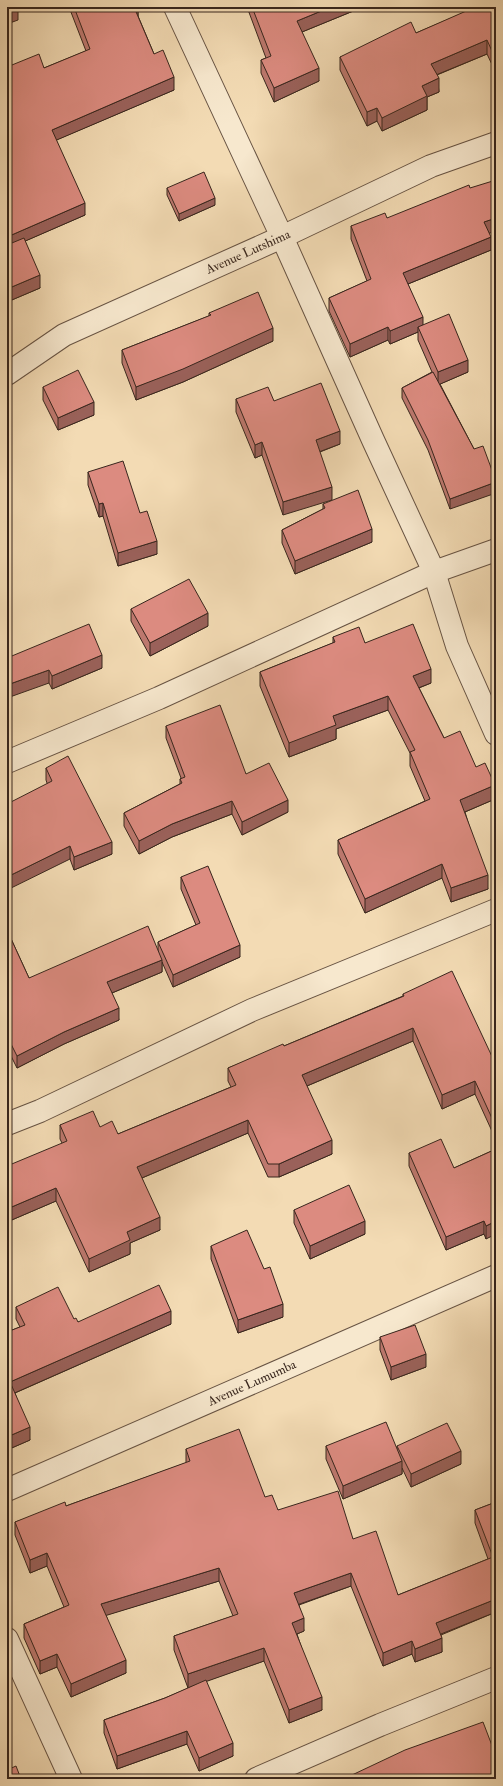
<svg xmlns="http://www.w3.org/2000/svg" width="503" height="1786" viewBox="0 0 503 1786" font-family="'IM FELL Double Pica',serif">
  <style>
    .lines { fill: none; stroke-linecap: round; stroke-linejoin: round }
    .minor-casing { stroke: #675343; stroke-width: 24 }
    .minor { stroke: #f7e8ce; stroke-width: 22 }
    .wall { fill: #bd786e; stroke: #38261d }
    .shaded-wall { fill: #9a615a; stroke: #38261d }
    .building { fill: #dc8b80; stroke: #38261d }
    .labels { text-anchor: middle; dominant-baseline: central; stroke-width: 3.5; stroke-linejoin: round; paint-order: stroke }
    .street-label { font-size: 13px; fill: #38261d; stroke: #f7e8ce }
  </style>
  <rect width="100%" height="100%" fill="#f3dbb4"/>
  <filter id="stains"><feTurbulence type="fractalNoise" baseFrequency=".005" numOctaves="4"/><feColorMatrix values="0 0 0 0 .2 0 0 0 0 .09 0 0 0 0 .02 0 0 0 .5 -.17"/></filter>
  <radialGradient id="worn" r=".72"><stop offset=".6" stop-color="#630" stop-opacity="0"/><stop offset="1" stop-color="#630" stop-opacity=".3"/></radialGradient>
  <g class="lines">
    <defs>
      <g id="minor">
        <path d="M175 7 282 237 373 440 434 572 457 646 496 734"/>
        <path d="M7 374 64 335 282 237 431 166 496 143"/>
        <path d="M7 762 159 698 434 572 496 550"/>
        <path d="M7 1124 40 1111 252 1010 496 910"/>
        <path d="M7 1490 496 1276"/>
        <path d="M7 1639 71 1779"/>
        <path d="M256 1779 380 1725 496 1678"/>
      </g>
    </defs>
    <use href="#minor" class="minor-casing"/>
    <use href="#minor" class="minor"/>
  </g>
  <g class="wall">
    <path d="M69 7H138V16L154 54 174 90 56 140 85 215 25 241 40 288 7 302V67L44 68 86 51Z"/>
    <path d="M247 7H363L302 32 319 81 274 102 261 73V60L266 58Z"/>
    <path d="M467 7H496V73L487 54 437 75 439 92 427 97V110L382 131 377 121 367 126 340 70V57L416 33 468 11Z"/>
    <path d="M167 188 215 205 179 221 167 195Z"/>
    <path d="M387 218 489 233 491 250 408 284 423 325 468 372 440 384 474 449 450 509 428 450 402 398V388L432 372 418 340V332L390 344 388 340 350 357 329 311V298L367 281 351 239V226Z"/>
    <path d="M209 313 273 341 183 382 136 400 122 363V350L209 316Z"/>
    <path d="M43 387 94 415 58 430 43 400Z"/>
    <path d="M236 399 274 401 340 444 320 452 283 515 262 455 255 458 236 412Z"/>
    <path d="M88 472 140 513 157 554 118 566 103 516 99 517 88 485Z"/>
    <path d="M323 504 372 542 295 574 282 543V530L323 509Z"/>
    <path d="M131 609 208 626 150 656 131 621Z"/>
    <path d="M333 637 365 643 431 683 419 688 444 738 476 767 495 799 465 812 488 889 451 902 442 878 365 913 338 854V840L425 801 410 766V753L388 710 336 729V739L289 757 260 686V672L333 643Z"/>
    <path d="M495 638H496V655L495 653Z"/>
    <path d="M7 658 102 668 52 689 49 683Z"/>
    <path d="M166 726 246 774 288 812 242 835 232 814 172 837 139 854 124 826V813L180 784V779L181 778 166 738Z"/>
    <path d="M46 768 112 854 74 870 70 859 47 783 46 780Z"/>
    <path d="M181 877 240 957 173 987 162 962V972L112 993 119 1020 64 1044 17 1068 7 1048V930L29 978 158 951V942L196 925 181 889Z"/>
    <path d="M403 994 496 1065V1140L475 1094 442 1109 413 1041 307 1086 332 1154 279 1177H268L248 1133 142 1178 160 1230 130 1243V1254L89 1272 56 1201 7 1222 62 1143 60 1139V1125L100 1127 118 1134 231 1087 228 1081V1068L284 1046 403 996Z"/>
    <path d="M496 1149 486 1239 484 1234 446 1250 409 1166V1153L454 1168Z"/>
    <path d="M294 1210 365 1234 310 1259 294 1223Z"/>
    <path d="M211 1246 283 1317 238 1333 211 1259Z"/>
    <path d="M16 1307 74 1319 78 1322 171 1324 15 1393 30 1440 7 1450V1332L20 1327 16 1319Z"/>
    <path d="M380 1337 426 1367 391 1380 380 1350Z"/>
    <path d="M326 1446 397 1451V1446L461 1464 411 1487 402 1468V1474L343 1499 326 1459Z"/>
    <path d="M186 1449 265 1497 278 1510 353 1539 398 1595 488 1559 475 1523V1510L496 1502V1612L441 1635 442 1652 415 1662 412 1654 383 1666 351 1586 299 1605 304 1631 297 1634 322 1710 289 1723 264 1661 206 1681 233 1756 199 1771 187 1744 117 1769 104 1733V1720L165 1698 196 1685 188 1688 174 1650V1636L233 1616 219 1581 106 1615 126 1673 71 1697 57 1667 40 1674 24 1638V1624L64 1607 47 1566 30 1573 15 1535V1522L66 1506 186 1463Z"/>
  </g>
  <g class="shaded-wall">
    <path d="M134 7H138V17Z"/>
    <path d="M331 7H363L297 34V21Z"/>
    <path d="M18 8V20L7 24V12Z"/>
    <path d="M487 40V54L431 77V64Z"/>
    <path d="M319 68V81L274 102V88Z"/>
    <path d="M174 77V90L52 142V130Z"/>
    <path d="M439 78V92L427 97V110L382 131V118L422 86Z"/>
    <path d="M377 108V121L367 126V112Z"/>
    <path d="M215 198V205L179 221V214Z"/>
    <path d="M85 203V215L7 249V237Z"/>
    <path d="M496 218V231L484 235V222Z"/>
    <path d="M491 237V250L403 286V273Z"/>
    <path d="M40 275V288L7 302V289Z"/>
    <path d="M423 317V330L418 327V332L390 344V331Z"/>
    <path d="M388 327V340L350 357V344Z"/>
    <path d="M273 328V341L183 382 136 400V387Z"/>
    <path d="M468 360V372L438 385V372Z"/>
    <path d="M94 402V415L58 430V418Z"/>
    <path d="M340 431V444L316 453V440Z"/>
    <path d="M262 442V455L255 458V445Z"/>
    <path d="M496 482V493L450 509V499Z"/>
    <path d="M332 487V500L283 515V502Z"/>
    <path d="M103 503V516L99 517V504Z"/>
    <path d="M372 529V542L295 574V561Z"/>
    <path d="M157 541V554L118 566V553Z"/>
    <path d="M208 613V626L150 656V643Z"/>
    <path d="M102 655V668L52 689V676Z"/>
    <path d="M431 669V683L413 690V676Z"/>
    <path d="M49 670V683L7 698V685Z"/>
    <path d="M388 696V710L336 729V739L289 757V743L333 716Z"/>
    <path d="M495 785V799L460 814V800Z"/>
    <path d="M288 800V812L242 835V822Z"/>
    <path d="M232 801V814L172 837 139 854V841L172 824Z"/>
    <path d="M112 842V854L74 870V857Z"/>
    <path d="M70 846V859L7 890V877Z"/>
    <path d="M442 864V878L365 913V899Z"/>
    <path d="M488 875V889L451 902V888Z"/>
    <path d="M240 945V957L173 987V975Z"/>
    <path d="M162 960V972L107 995V982Z"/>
    <path d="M119 1008V1020L64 1044 17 1068V1056L64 1032Z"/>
    <path d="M413 1028V1041L302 1088V1075Z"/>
    <path d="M475 1081V1094L442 1109V1095Z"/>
    <path d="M248 1120V1133L137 1180V1167Z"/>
    <path d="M332 1140V1154L279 1177V1164Z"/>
    <path d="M56 1188V1201L7 1222V1209Z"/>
    <path d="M160 1217V1230L130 1243V1254L89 1272V1259L127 1232Z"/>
    <path d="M365 1221V1234L310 1259V1246Z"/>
    <path d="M484 1221V1234L446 1250V1237Z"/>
    <path d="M496 1221V1234L486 1239V1226Z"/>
    <path d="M283 1304V1317L238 1333V1320Z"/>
    <path d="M171 1311V1324L10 1395V1382Z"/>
    <path d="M426 1354V1367L391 1380V1367Z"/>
    <path d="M30 1427V1440L7 1450V1437Z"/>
    <path d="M461 1451V1464L411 1487V1474Z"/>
    <path d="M402 1461V1474L343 1499V1486Z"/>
    <path d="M11 1545V1552L7 1554V1547Z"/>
    <path d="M47 1553V1566L30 1573V1560Z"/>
    <path d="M219 1568V1581L101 1617V1604Z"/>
    <path d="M351 1573V1586L294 1606V1593Z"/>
    <path d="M496 1599V1612L436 1636V1623Z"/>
    <path d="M304 1618V1631L292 1636V1623Z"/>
    <path d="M442 1638V1652L415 1662V1649Z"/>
    <path d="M412 1641V1654L383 1666V1653Z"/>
    <path d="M264 1648V1661L188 1688V1674Z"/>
    <path d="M57 1654V1667L40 1674V1661Z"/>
    <path d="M126 1660V1673L71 1697V1684Z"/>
    <path d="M322 1697V1710L289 1723V1710Z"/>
    <path d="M187 1731V1744L117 1769V1756Z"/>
    <path d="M233 1743V1756L199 1771V1758Z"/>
    <path d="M496 1777V1779H489Z"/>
  </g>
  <g class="building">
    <path d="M7 7H17L18 8 7 12Z"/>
    <path d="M74 7H134L154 54 163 50 174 77 52 130 85 203 7 237V107L9 106 7 101V67L39 54 44 68 90 49Z"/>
    <path d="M252 7H331L297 21 319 68 274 88 261 60 271 56Z"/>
    <path d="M472 7H496V60L487 40 431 64 439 78 422 86 427 96 382 118 377 108 367 112 340 57 411 22 416 33 473 8Z"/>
    <path d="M204 172 215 198 179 214 167 188Z"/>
    <path d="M496 180V218L484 222 491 237 403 273 423 317 390 331 388 327 350 344 329 298 371 279 351 226 385 213 387 218 469 185 470 188Z"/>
    <path d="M24 238 40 275 7 289V245Z"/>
    <path d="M258 292 273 328 183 369 136 387 122 350 211 315 209 313Z"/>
    <path d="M449 314 468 360 438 372 418 327Z"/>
    <path d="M78 370 94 402 58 418 43 387Z"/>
    <path d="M433 372 474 449 483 446 496 481V482L450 499 428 440 402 388Z"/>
    <path d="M321 383 340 431 316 440 332 487 283 502 262 442 255 445 236 399 268 387 274 401Z"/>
    <path d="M123 461 140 513 147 511 157 541 118 553 103 503 99 504 88 472Z"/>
    <path d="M358 490 372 529 295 561 282 530 325 508 323 504Z"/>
    <path d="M189 579 208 613 150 643 131 609Z"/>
    <path d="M89 624 102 655 52 676 49 670 7 685V658Z"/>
    <path d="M413 624 431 669 413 676 444 738 460 731 476 767 485 763 495 785 460 800 488 875 451 888 442 864 365 899 338 840 430 799 410 752 415 750 388 696 333 716 336 725 289 743 260 672 335 642 333 637 359 627 365 643Z"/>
    <path d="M220 705 246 774 269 763 288 800 242 822 232 801 172 824 139 841 124 813 182 783 180 779 185 777 166 726Z"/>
    <path d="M68 756 112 842 74 857 70 846 7 877V804L52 781 46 768Z"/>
    <path d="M208 866 240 945 173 975 158 942 200 923 181 877Z"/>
    <path d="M148 926 162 960 107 982 119 1008 64 1032 17 1056 7 1036V930L29 978Z"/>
    <path d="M452 971 496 1065V1127L475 1081 442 1095 413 1028 302 1075 332 1140 279 1164H268L248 1120 137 1167 160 1217 127 1232 130 1240 89 1259 56 1188 7 1209V1166L67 1141 60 1125 93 1111 100 1127 112 1121 118 1134 236 1085 228 1068 283 1044 284 1046 404 996 403 994Z"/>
    <path d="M441 1139 454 1168 496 1149V1221L486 1226 484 1221 446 1237 409 1153Z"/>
    <path d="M349 1185 365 1221 310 1246 294 1210Z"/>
    <path d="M247 1230 264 1269 270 1267 283 1304 238 1320 211 1246Z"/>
    <path d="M159 1285 171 1311 10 1382 30 1427 7 1437V1332L25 1325 16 1307 58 1287 74 1319 76 1318 78 1322Z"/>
    <path d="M415 1325 426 1354 391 1367 380 1337Z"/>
    <path d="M386 1422 402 1461 343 1486 326 1446Z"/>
    <path d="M447 1423 461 1451 411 1474 397 1446Z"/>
    <path d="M239 1429 265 1497 272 1495 278 1510 338 1491 353 1539 376 1531 398 1595 493 1557 475 1510 496 1502V1599L436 1623 442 1638 415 1649 412 1641 383 1653 351 1573 294 1593 304 1618 292 1623 322 1697 289 1710 264 1648 188 1674 174 1636 238 1614 219 1568 101 1604 126 1660 71 1684 57 1654 40 1661 24 1624 69 1605 47 1553 30 1560 15 1522 65 1502 66 1506 190 1461 186 1449Z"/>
    <path d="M7 1536 11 1545 7 1547Z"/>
    <path d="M206 1680 233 1743 199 1758 187 1731 117 1756 104 1720 165 1698Z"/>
    <path d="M483 1722 496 1756V1777L489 1779H340L352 1775 405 1750Z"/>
    <path d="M16 1766 21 1779H7V1770Z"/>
  </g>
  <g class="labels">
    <g class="street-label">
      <text transform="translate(248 252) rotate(-24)">Avenue Lutshima</text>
      <text transform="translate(252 1383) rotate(-24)">Avenue Lumumba</text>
    </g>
  </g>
  <rect width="503" height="1786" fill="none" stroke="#f3dbb4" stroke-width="24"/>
  <rect x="8" y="8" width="487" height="1770" fill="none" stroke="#38261d" stroke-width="2"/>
  <rect x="12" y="12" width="479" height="1762" fill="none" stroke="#38261d"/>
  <rect width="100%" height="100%" filter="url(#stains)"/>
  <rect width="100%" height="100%" fill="url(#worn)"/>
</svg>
